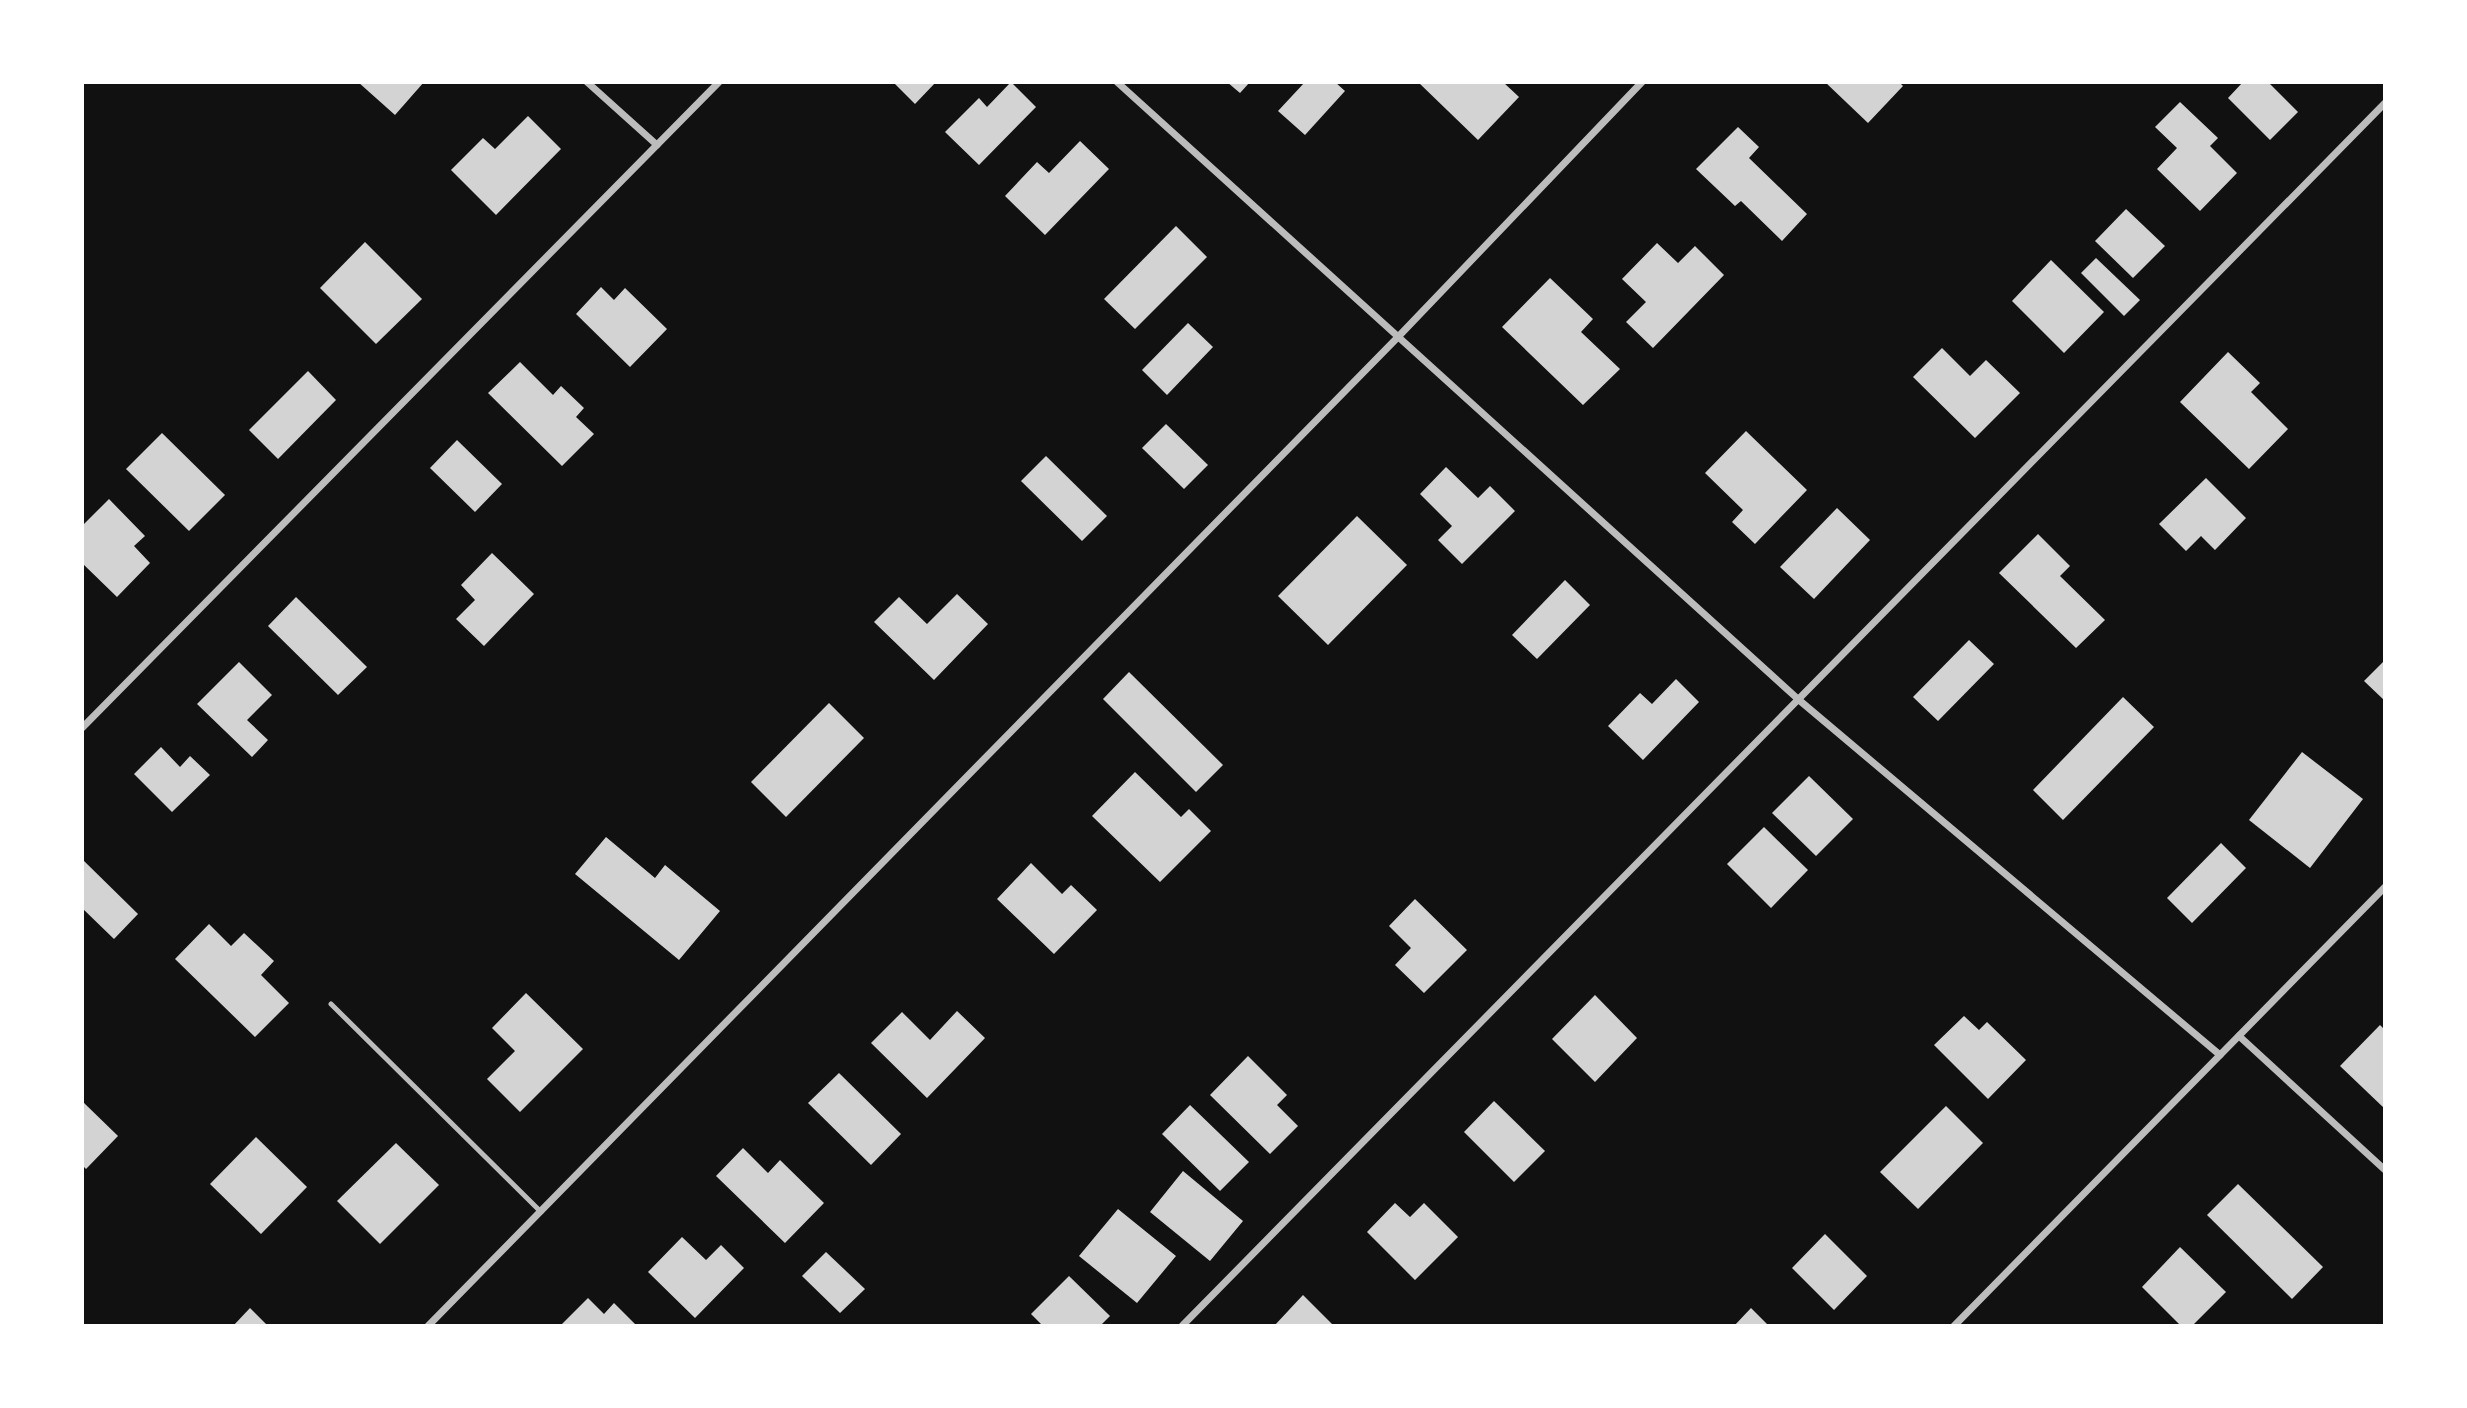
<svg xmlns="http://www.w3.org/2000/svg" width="2467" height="1408" viewBox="0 0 2467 1408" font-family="'Exo 2',sans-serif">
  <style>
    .building { fill: #d3d3d3 }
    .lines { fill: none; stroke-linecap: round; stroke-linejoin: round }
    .service { stroke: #bcbcbc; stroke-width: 5 }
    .minor { stroke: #bcbcbc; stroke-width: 7 }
  </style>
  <rect width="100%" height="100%" fill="#111"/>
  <g class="building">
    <path d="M358 82H424L395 115Z"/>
    <path d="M893 82H936L915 104Z"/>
    <path d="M1011 82 1036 107 979 165 945 132 979 98 987 107Z"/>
    <path d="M1227 82H1250L1240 93Z"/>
    <path d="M1305 82H1335L1345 91 1305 135 1278 111Z"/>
    <path d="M1418 82H1503L1519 97 1478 140Z"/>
    <path d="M1825 82H1899L1903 86 1868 123Z"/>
    <path d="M2243 82H2268L2298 112 2270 140 2228 98Z"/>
    <path d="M2180 102 2218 138 2210 146 2237 173 2200 211 2157 169 2177 148 2155 127Z"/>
    <path d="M528 116 561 149 496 215 451 170 483 138 495 149Z"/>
    <path d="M1738 127 1759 147 1749 158 1807 214 1782 241 1741 201 1735 206 1696 169Z"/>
    <path d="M1080 141 1109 169 1045 235 1005 196 1037 162 1049 173Z"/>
    <path d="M2126 209 2165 246 2133 278 2095 241Z"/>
    <path d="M1176 226 1207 257 1135 329 1104 299Z"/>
    <path d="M365 242 422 299 376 344 320 288Z"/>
    <path d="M1657 243 1678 263 1695 246 1724 275 1653 348 1626 322 1646 302 1622 279Z"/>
    <path d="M2096 258 2140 300 2124 316 2081 273Z"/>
    <path d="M2051 260 2104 312 2064 353 2012 301Z"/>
    <path d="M1550 278 1593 319 1581 332 1620 369 1583 405 1502 327Z"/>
    <path d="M601 287 614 300 625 288 667 329 630 367 576 314Z"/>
    <path d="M1188 323 1213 347 1167 395 1142 370Z"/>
    <path d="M1942 348 1970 376 1986 360 2020 393 1975 438 1913 377Z"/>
    <path d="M2228 352 2260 383 2251 392 2288 429 2249 469 2180 402Z"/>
    <path d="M520 362 553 395 561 386 584 408 576 417 594 434 562 466 488 393Z"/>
    <path d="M308 371 336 400 278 459 249 430Z"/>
    <path d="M1166 424 1208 465 1184 489 1142 448Z"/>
    <path d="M1746 431 1807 490 1755 544 1732 522 1743 510 1705 473Z"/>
    <path d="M162 433 225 495 189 531 126 469Z"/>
    <path d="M457 440 502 484 475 512 430 468Z"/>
    <path d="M1046 456 1107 516 1082 541 1021 481Z"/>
    <path d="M1446 467 1478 498 1490 486 1515 511 1462 564 1438 540 1452 526 1420 494Z"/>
    <path d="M2206 478 2246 518 2215 550 2201 536 2186 551 2159 524Z"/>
    <path d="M109 499 145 536 134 546 150 563 117 597 82 563V526Z"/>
    <path d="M1837 508 1870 540 1814 599 1780 567Z"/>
    <path d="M1357 516 1407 565 1328 645 1278 596Z"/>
    <path d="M2038 534 2070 566 2060 576 2105 620 2076 648 1999 573Z"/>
    <path d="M492 553 534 594 484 646 456 619 475 600 461 585Z"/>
    <path d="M1565 580 1590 605 1537 659 1512 635Z"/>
    <path d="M957 594 988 624 934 680 874 622 899 597 927 624Z"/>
    <path d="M296 597 367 667 338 695 268 626Z"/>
    <path d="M1969 640 1994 664 1938 721 1913 697Z"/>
    <path d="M2385 660V701L2364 681Z"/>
    <path d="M239 662 272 695 247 720 268 740 252 757 197 704Z"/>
    <path d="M1129 672 1223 765 1196 792 1103 699Z"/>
    <path d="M1676 679 1699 702 1643 760 1608 726 1640 693 1652 704Z"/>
    <path d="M2123 697 2154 727 2063 820 2033 790Z"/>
    <path d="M829 703 864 738 786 817 751 782Z"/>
    <path d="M161 747 180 767 190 756 210 775 172 812 134 774Z"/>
    <path d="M2302 752 2363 799 2310 868 2249 820Z"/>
    <path d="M1135 772 1181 817 1189 809 1211 831 1160 882 1092 816Z"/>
    <path d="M1809 776 1853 819 1816 856 1772 813Z"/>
    <path d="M1764 827 1808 870 1771 908 1727 864Z"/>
    <path d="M606 837 655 878 665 865 720 911 679 960 575 874Z"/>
    <path d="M2221 843 2246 868 2192 923 2167 898Z"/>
    <path d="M82 859 138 914 114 939 82 908Z"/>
    <path d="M1031 863 1062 894 1071 885 1097 910 1054 954 997 899Z"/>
    <path d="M1415 899 1467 950 1424 993 1395 965 1411 948 1389 926Z"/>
    <path d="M209 924 231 946 244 933 274 961 261 975 289 1003 255 1037 175 959Z"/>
    <path d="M526 993 583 1049 520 1112 487 1079 515 1051 492 1028Z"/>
    <path d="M1595 995 1637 1038 1595 1082 1552 1039Z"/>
    <path d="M957 1011 985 1038 927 1098 871 1043 902 1012 930 1040Z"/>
    <path d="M1964 1016 1979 1030 1987 1022 2026 1060 1988 1099 1934 1045Z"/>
    <path d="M2380 1025 2385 1030V1109L2340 1066Z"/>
    <path d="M1248 1056 1287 1095 1277 1105 1298 1126 1270 1154 1210 1095Z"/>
    <path d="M839 1073 901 1134 871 1165 808 1103Z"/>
    <path d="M82 1101 118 1136 86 1169 82 1165Z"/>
    <path d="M1494 1101 1545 1151 1514 1182 1464 1132Z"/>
    <path d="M1190 1105 1249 1162 1220 1191 1162 1134Z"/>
    <path d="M1946 1106 1983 1143 1918 1209 1880 1172Z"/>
    <path d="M256 1137 307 1187 261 1234 210 1184Z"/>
    <path d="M396 1143 439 1185 380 1244 337 1201Z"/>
    <path d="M743 1148 768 1173 780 1160 824 1203 785 1243 716 1176Z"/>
    <path d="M1183 1171 1243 1221 1210 1261 1150 1212Z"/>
    <path d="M2238 1184 2323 1267 2292 1299 2207 1215Z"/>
    <path d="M1395 1203 1410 1217 1424 1203 1458 1237 1415 1280 1367 1232Z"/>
    <path d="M1118 1209 1176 1256 1137 1303 1079 1256Z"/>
    <path d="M1825 1234 1867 1276 1834 1310 1792 1268Z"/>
    <path d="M682 1237 706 1260 721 1245 744 1268 695 1318 648 1272Z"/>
    <path d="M2180 1247 2226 1292 2192 1326H2181L2142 1287Z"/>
    <path d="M826 1252 865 1289 840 1313 802 1276Z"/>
    <path d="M1069 1276 1110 1316 1100 1326H1043L1031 1314Z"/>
    <path d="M1303 1295 1334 1326H1274Z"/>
    <path d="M588 1298 604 1314 614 1303 637 1326H560Z"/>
    <path d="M250 1308 268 1326H233Z"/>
    <path d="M1751 1308 1769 1326H1734Z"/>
  </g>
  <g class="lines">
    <path class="service" d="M331 1004 541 1212"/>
    <g class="minor">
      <path d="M587 82 657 145"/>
      <path d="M1117 82 1799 700 2220 1055"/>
      <path d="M82 728 719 82"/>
      <path d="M2239 1036 2385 1170"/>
      <path d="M428 1326 1398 337 1642 82"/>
      <path d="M1182 1326 2385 103"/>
      <path d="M1954 1326 2385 887"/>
    </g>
  </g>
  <rect width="2467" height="1408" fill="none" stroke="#ffffff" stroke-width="168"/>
</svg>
